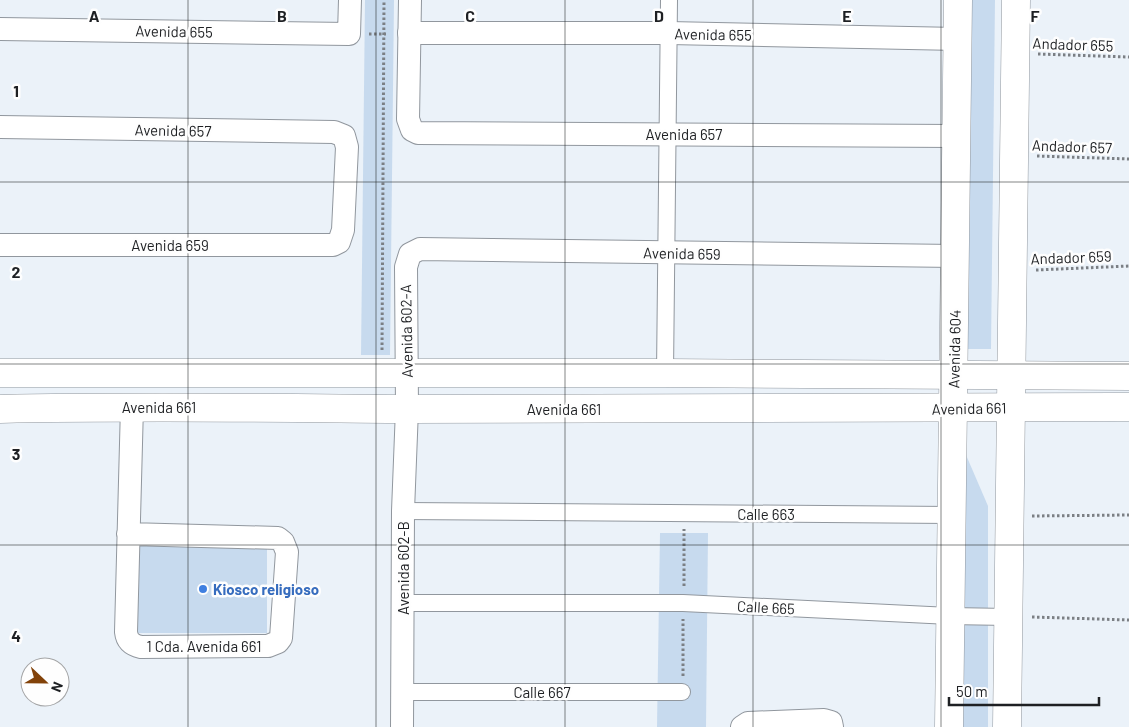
<svg xmlns="http://www.w3.org/2000/svg" width="1129" height="727" viewBox="0 0 1129 727" font-family="Barlow,sans-serif">
  <style>
    .green { fill: #c7daee }
    .lines { fill: none; stroke-linecap: round; stroke-linejoin: round }
    .pedestrian-casing { stroke: #91979e; stroke-width: 18 }
    .minor-casing { stroke: #91979e; stroke-width: 24 }
    .tertiary-casing { stroke: #91979e; stroke-width: 29 }
    .path { stroke: #7b7f84; stroke-width: 3; stroke-dasharray: 2.5 2.5; stroke-linecap: butt }
    .pedestrian { stroke: #fff; stroke-width: 16 }
    .minor { stroke: #fff; stroke-width: 22 }
    .tertiary { stroke: #fff; stroke-width: 28 }
    .grid { fill: none; stroke: #1e2023; stroke-width: 1; stroke-opacity: 0.55 }
    .shop-dot { fill: #3f7fe0; stroke: #fefefe; stroke-width: 2 }
    .labels { text-anchor: middle; dominant-baseline: central; stroke-width: 5; stroke-linejoin: round; paint-order: stroke }
    .street-label { font-size: 15px; fill: #1e2023; stroke: #fefefe }
    .shop-label { font-size: 15px; font-weight: bold; fill: #366cbe; stroke: #fefefe; text-anchor: start }
    .grid-label { font-size: 16px; text-anchor: middle; font-weight: bold; fill: #1e2023; stroke: #fefefe; stroke-width: 5; stroke-linejoin: round; paint-order: stroke }
  </style>
  <rect width="100%" height="100%" fill="#ebf2f9"/>
  <g class="green">
    <path d="M365 0H394L390 355H361Z"/>
    <path d="M969 0H995L991 349H966Z"/>
    <path d="M963 448 988 506V727H959Z"/>
    <path d="M660 533H708L706 727H657Z"/>
    <rect x="136" y="546" width="131" height="87"/>
  </g>
  <g class="lines">
    <defs>
      <g id="pedestrian">
        <path d="M665 373 669 0"/>
        <path d="M403 511 951 515"/>
        <path d="M402 603H683L950 616 1008 617"/>
        <path d="M402 692H682"/>
      </g>
      <g id="minor">
        <path d="M410 0 408 119 412 130 418 133 956 136"/>
        <path d="M0 29 349 34 350 0"/>
        <path d="M409 33H669L958 39"/>
        <path d="M0 127 334 132 344 136 347 147 343 230 339 242 333 245H0"/>
        <path d="M128 534 278 538 283 542 287 552 281 638 278 642 268 646 141 647C132 645 127 641 126 632L132 406"/>
        <path d="M402 727 403 511 407 409 406 267 410 254 420 249 955 256"/>
        <path d="M742 727 748 723 824 720 831 722 832 727"/>
      </g>
      <g id="tertiary">
        <path d="M0 373H665L1129 376"/>
        <path d="M0 409C136 406 272 408 408 409 649 409 889 409 1129 407"/>
        <path d="M949 727 958 0"/>
        <path d="M1007 727 1016 0"/>
      </g>
    </defs>
    <use href="#pedestrian" class="pedestrian-casing"/>
    <use href="#minor" class="minor-casing"/>
    <use href="#tertiary" class="tertiary-casing"/>
    <g class="path">
      <path d="M369 34H386"/>
      <path d="M1038 54 1129 57"/>
      <path d="M1037 156 1129 159"/>
      <path d="M1036 270 1129 266"/>
      <path d="M382 350 384 0"/>
      <path d="M1032 516 1129 515"/>
      <path d="M684 586V529"/>
      <path d="M1032 617 1129 620"/>
      <path d="M683 676V619"/>
    </g>
    <use href="#pedestrian" class="pedestrian"/>
    <use href="#minor" class="minor"/>
    <use href="#tertiary" class="tertiary"/>
  </g>
  <path class="grid" d="M188 0V727M376 0V727M565 0V727M753 0V727M941 0V727M0 182H1129M0 364H1129M0 545H1129"/>
  <circle class="shop-dot" cx="203" cy="589" r="5"/>
  <g class="labels">
    <g class="street-label">
      <text transform="translate(174 31) rotate(1)">Avenida 655</text>
      <text transform="translate(713 34) rotate(1)">Avenida 655</text>
      <text transform="translate(1073 44) rotate(2)">Andador 655</text>
      <text transform="translate(173 130) rotate(1)">Avenida 657</text>
      <text x="684" y="134">Avenida 657</text>
      <text transform="translate(1072 146) rotate(2)">Andador 657</text>
      <text x="170" y="245">Avenida 659</text>
      <text transform="translate(682 253) rotate(1)">Avenida 659</text>
      <text transform="translate(1071 257) rotate(-2)">Andador 659</text>
      <text transform="translate(406 331) rotate(-91)">Avenida 602-A</text>
      <text transform="translate(954 349) rotate(-89)">Avenida 604</text>
      <text x="159" y="407">Avenida 661</text>
      <text transform="translate(969 408) rotate(-1)">Avenida 661</text>
      <text x="564" y="409">Avenida 661</text>
      <text x="766" y="514">Calle 663</text>
      <text transform="translate(403 568) rotate(-90)">Avenida 602-B</text>
      <text transform="translate(766 607) rotate(3)">Calle 665</text>
      <text x="204" y="646">1 Cda. Avenida 661</text>
      <text x="542" y="692">Calle 667</text>
    </g>
    <g class="shop-label">
      <text x="213" y="589">Kiosco religioso</text>
    </g>
  </g>
  <g class="grid-label">
    <text x="94" y="22">A</text>
    <text x="282" y="22">B</text>
    <text x="470" y="22">C</text>
    <text x="659" y="22">D</text>
    <text x="847" y="22">E</text>
    <text x="1035" y="22">F</text>
    <text x="16" y="97">1</text>
    <text x="16" y="278">2</text>
    <text x="16" y="460">3</text>
    <text x="16" y="642">4</text>
  </g>
  <g transform="translate(45 682) rotate(112)"><circle r="24" fill="#fefefe" stroke="#a4a5a6"/>
  <path d="M0-4L9 19L0 12L-9 19Z" fill="#824209"/>
  <text y="-8" font-size="14" font-weight="bold" text-anchor="middle" fill="#1e2023">N</text>
  </g>
  <path d="M949 697v8h150v-8" fill="none" stroke="#1e2023" stroke-width="2.5"/>
  <text x="956" y="697" font-size="15" fill="#1e2023" stroke="#fefefe" stroke-width="4" paint-order="stroke">50 m</text>
</svg>
